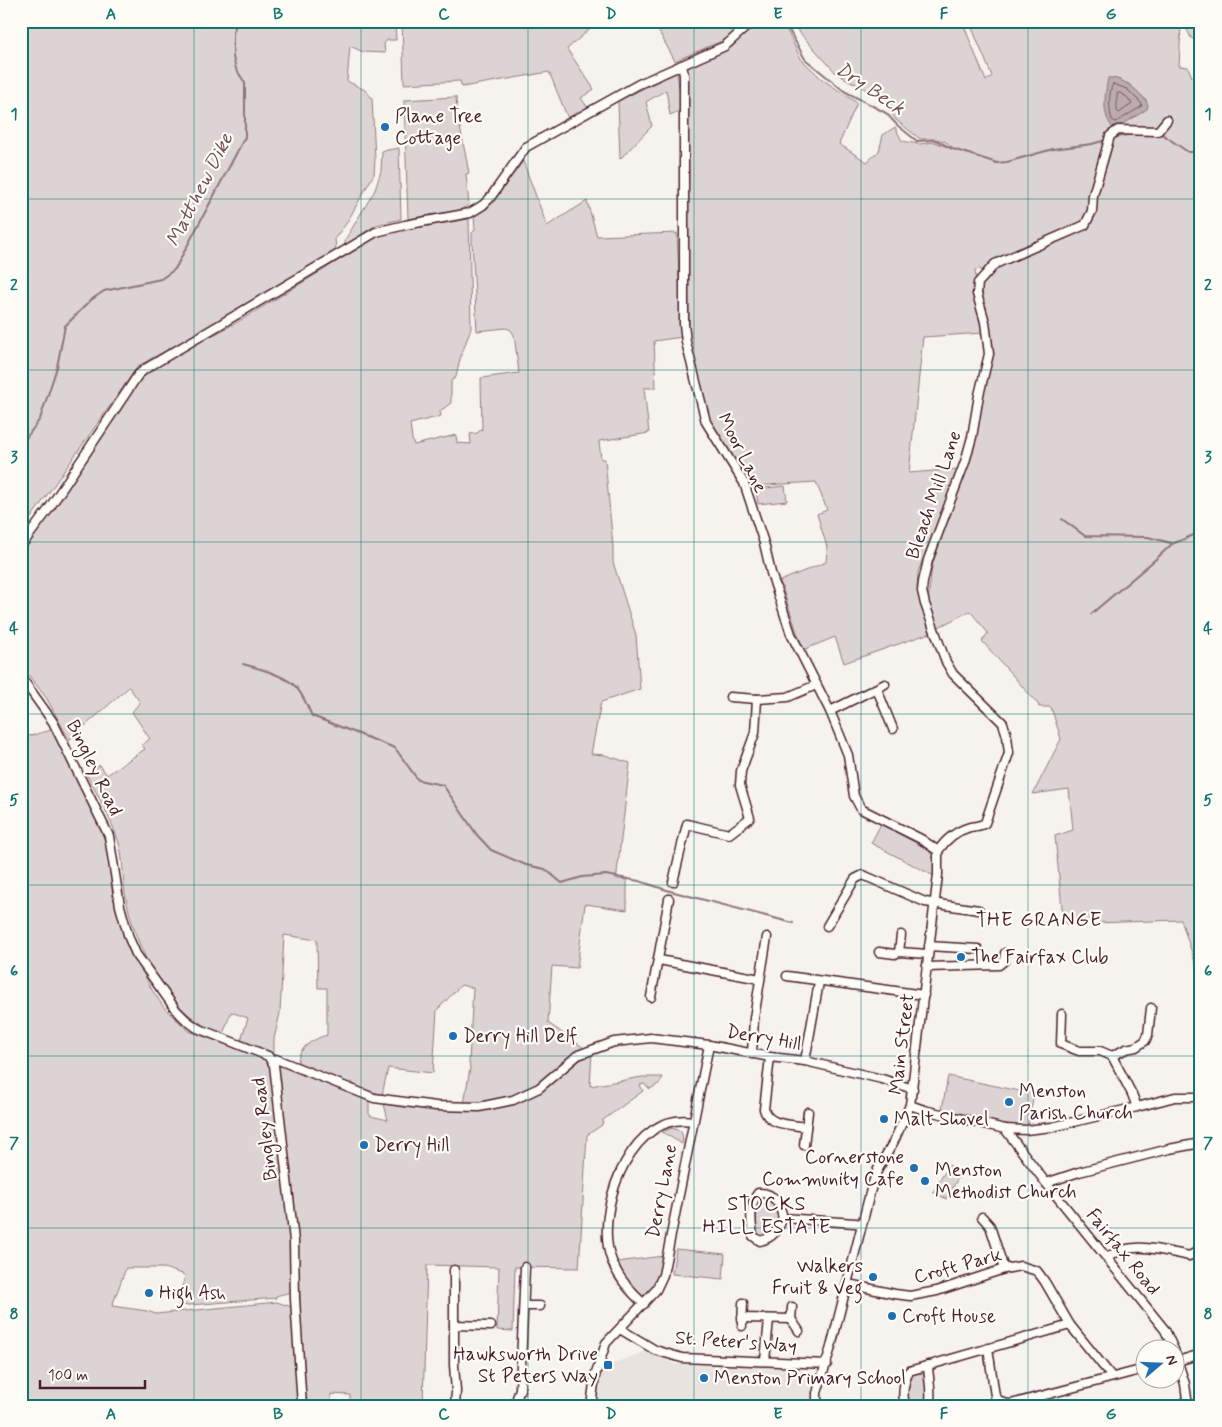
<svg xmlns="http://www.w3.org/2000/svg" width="1222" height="1427" viewBox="0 0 1222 1427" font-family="Mynerve,sans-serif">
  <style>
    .built { fill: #e9e3e0 }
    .green { fill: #dcd4d2; stroke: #937a7e; fill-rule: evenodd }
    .water { fill: #bbabac; stroke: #8e7378 }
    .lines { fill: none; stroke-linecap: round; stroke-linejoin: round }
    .shore { stroke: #77575f; stroke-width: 1 }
    .stream { stroke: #8e7378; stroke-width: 2 }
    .minor-casing { stroke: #4a1f2b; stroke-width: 11 }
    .minor { stroke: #fdfcf7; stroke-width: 8 }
    .grid { fill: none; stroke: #0f766e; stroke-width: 1; stroke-opacity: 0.55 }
    .poi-dot { fill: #1f6fb2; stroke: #fdfcf7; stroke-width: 2 }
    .labels { text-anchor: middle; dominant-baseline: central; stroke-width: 4.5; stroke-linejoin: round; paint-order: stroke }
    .poi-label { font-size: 19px; fill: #4a1f2b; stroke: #fdfcf7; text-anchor: start }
    .street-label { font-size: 19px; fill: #4a1f2b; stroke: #fdfcf7 }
    .water-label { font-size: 20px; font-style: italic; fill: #725058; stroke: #fdfcf7 }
    .neighbourhood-label { font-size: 20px; letter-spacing: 1px; fill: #4a1f2b; stroke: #fdfcf7 }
    .neatline { fill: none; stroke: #0f766e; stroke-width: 2 }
    .grid-label { font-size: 16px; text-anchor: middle; font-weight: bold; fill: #0f766e }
  </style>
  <rect width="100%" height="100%" fill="#f6f3ef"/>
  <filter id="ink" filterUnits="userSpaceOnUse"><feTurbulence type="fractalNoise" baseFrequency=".02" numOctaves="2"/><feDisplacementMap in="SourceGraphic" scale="10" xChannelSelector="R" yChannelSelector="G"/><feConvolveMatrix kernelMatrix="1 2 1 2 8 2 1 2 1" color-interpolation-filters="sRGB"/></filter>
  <g filter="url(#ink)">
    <path class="built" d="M648 1350 675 1364 775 1365 799 1368 812 1382V1406H597V1393L602 1368Z"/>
    <g class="green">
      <path d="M21 21H395L396 40H387L384 44 385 53 363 52 350 46 347 81 365 90 372 98 375 159 374 174 346 224 335 238 336 250 225 318 138 366 21 532Z"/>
      <path d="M402 21H599L567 49 594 89 581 98 588 108 569 121 549 72 462 87 460 81 404 84Z"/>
      <path d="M653 21H745L726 39 675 61Z"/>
      <path d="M758 21H779L785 26 801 59 822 79 857 103 839 144 867 162 879 151 883 135 895 127 902 141 919 144 935 142 954 150C946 137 933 139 920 139L896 120 880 97 837 74 789 21H962L986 81 992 76 969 21H1179L1181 26 1179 66 1188 67 1192 77 1200 78C1201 86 1199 89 1194 95L1198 105 1201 102V980L1181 920 1066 924 1062 908 1055 836 1073 830 1069 789 1033 794 1061 739 1051 707H1039L1038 704 982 641 988 633 970 611 937 628 928 601 932 566 976 437 982 400 993 356 986 306 983 303 982 283 998 265 1076 234 1094 219 1096 192 1090 212 1082 224 997 258 983 273 979 268 975 271 984 333 923 337 909 473 958 469 918 572 917 588 930 633 844 663 835 637 803 650 780 581 826 562 827 547 817 514 827 510 816 482 752 486 706 417 689 337 686 70 691 64 727 46 732 47 737 42V38ZM1112 78 1129 84 1147 101 1119 127Z"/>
      <path d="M1183 21H1201V43L1191 38Z"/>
      <path d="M677 72 682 110 670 115 666 90 646 102 652 126 620 159 618 101Z"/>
      <path d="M456 97 457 109 453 110 454 121 459 122 469 173 466 174 469 205 460 210 408 219 404 100Z"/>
      <path d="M399 148 401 219 376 225 345 245V240L375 190 381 171 382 151Z"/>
      <path d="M523 161 547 226 587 201 597 236 677 233 682 337 654 341 656 388H644L649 433 599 441 601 459H605L613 547V562L636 635 640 689 601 702 591 754 605 755 630 763 617 873V879L627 880V910L585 904 577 968 552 966 548 1023 584 1048 573 1052 539 1088 509 1098 464 1104 470 1068 469 1062 473 988 461 985 437 1010 433 1073 388 1068 382 1095 355 1086 352 1082 348 1084 298 1063C297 1047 316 1038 327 1035V988H318L317 940 284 935 280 1013 274 1039V1053L241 1040 248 1018 231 1012 223 1034C166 1015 135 949 125 893 122 876 124 857 118 840 110 817 98 795 86 774L100 765 107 775 145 749 142 745 150 739 132 712 140 702 129 687 69 740 47 699 21 665V553L66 490 129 396 144 375 155 366 236 323 379 236 397 231 469 219 471 328 460 359 456 377 451 381V403L440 411 441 416 410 424 412 439 414 445 456 435 457 443 471 444 470 434 477 433 482 429 481 378 519 373 514 335 511 330 506 328 477 331 472 242V233L475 230 474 215C495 200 508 182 523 161Z"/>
      <path d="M785 486 787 501 758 504 756 489Z"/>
      <path d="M52 730 103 835 108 853 113 897 127 938 136 959 152 990 165 1009 189 1031 261 1057 268 1062 271 1066 292 1256 294 1291 276 1296V1298L178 1306 185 1275 164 1268H126L112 1306 147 1311 156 1314 277 1302 292 1307 298 1406H21V738Z"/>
      <path d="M881 824 929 850 934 861V876L871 843Z"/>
      <path d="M592 1051 590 1086 642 1077H663L660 1083 650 1089 644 1084 640 1085 643 1091 603 1120 602 1125 587 1135 579 1268 515 1267 513 1331 497 1330 499 1267 427 1265 423 1405 370 1406 350 1404V1395L331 1394V1403L306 1402 301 1370 299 1259 278 1067 279 1063 369 1097V1114L371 1116 388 1120 384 1104 453 1111H479L500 1107 533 1095Z"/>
      <path d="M948 1076 1034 1094 1028 1126 1010 1125 942 1109Z"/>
      <path d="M672 1128 681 1131 683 1138 682 1144 662 1132Z"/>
      <path d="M949 1165 961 1173 946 1199 933 1192Z"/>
      <path d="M762 1196C775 1196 777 1209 780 1219L772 1231 764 1237H759L756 1232 757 1203Z"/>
      <path d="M676 1249 725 1254 723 1279 672 1274Z"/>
      <path d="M663 1256C661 1265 660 1274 656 1283 643 1316 624 1277 617 1262Z"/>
      <path d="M917 1371 924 1375C927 1385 928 1393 927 1404L925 1406H912L906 1398 911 1375Z"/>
    </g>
    <path class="water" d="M1108 78C1121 76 1143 93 1148 105L1147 109 1119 127 1113 128C1101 114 1105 95 1108 78Z"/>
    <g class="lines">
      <g class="shore">
        <path d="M1113 84 1127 89 1142 104 1141 107 1116 122 1112 120C1109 110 1108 93 1113 84Z"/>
        <path d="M1120 93 1127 97 1132 104 1119 113 1117 111V94Z"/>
      </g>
      <g class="stream">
        <path d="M784 21 805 59 844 91 886 113 897 125 917 141 936 140 953 149 997 163 1007 162 1053 149 1092 144 1106 140"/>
        <path d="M1157 134H1162L1188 152H1201"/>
        <path d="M1113 138 1126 135 1143 134"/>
        <path d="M21 445 40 419 57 367 65 326 91 300 104 291 161 279 175 269 245 137V83L236 69 233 57V33L237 21"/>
        <path d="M1062 519 1085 536 1148 537 1171 543"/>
        <path d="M1091 614 1157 558 1172 544 1201 532"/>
        <path d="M243 664C260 669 281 674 294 685 303 693 307 706 312 716L395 748 418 780 443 785 477 835 491 850 526 865 545 869 562 883 582 877 606 875 639 881 670 891 793 923"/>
      </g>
      <defs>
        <g id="minor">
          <path d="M682 65 684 75V324L686 342 706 422 744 483 764 543 771 573 791 634 830 711 848 755 854 796 861 809 921 839 938 851"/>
          <path d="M21 546 48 510 138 375 145 369 376 232 405 225 470 213 483 205 490 198 526 147 639 84 725 46 745 28 750 21"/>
          <path d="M21 677 53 722 109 836 120 906 129 938 136 954 176 1010 186 1020 197 1028 268 1056 274 1065 294 1241 295 1299 302 1406"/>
          <path d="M877 689 893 729"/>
          <path d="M730 697 757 699"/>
          <path d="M830 711 885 684"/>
          <path d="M938 851C946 839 956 831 970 827 976 826 981 826 985 823L1009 753 1007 736 1003 723 953 674 946 662 925 604 922 591 923 582 928 560 965 462 972 437 979 395 989 354 985 322 977 294 978 283 995 264 1085 225 1092 211 1093 195 1110 136 1118 130 1158 131 1167 120"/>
          <path d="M673 882 687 824 729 834 750 818 740 785 741 771 755 733 757 699 788 697 816 685"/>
          <path d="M827 926 855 879 863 875 925 902 979 910"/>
          <path d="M929 946 978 949"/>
          <path d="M879 952 895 954 899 952 928 954"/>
          <path d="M899 952 901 935"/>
          <path d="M659 960 760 979"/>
          <path d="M927 967 999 965 1004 961 1005 953"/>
          <path d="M787 976 924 995"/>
          <path d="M651 997 669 899"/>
          <path d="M1062 1014 1061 1044 1079 1051H1100L1112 1056 1132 1094 1137 1107"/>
          <path d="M752 1054 754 1018 767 937"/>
          <path d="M1112 1056 1126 1049 1136 1047 1145 1041 1148 1035 1151 1008"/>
          <path d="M770 1057 764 1109C768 1126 791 1124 806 1127"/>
          <path d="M272 1061 276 1059 374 1098 436 1106 479 1107 513 1100 539 1088 578 1055 614 1042 651 1038 709 1045 770 1057 805 1061 882 1079 913 1089"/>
          <path d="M805 1061 819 982"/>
          <path d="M910 1105 924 1110 1005 1129 1026 1130 1052 1127 1137 1107 1175 1097H1201"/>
          <path d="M1005 1129 1046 1183 1165 1330 1174 1350"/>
          <path d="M804 1145 808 1112"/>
          <path d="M1046 1183 1079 1172 1169 1149 1201 1143"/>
          <path d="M982 1217 990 1226 1004 1269"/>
          <path d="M783 1218C780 1205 775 1192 758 1193 749 1204 751 1222 753 1236L760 1241C773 1238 778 1230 783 1218L855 1223 862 1224"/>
          <path d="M1107 1258C1130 1239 1164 1251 1189 1256L1201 1250"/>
          <path d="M454 1270V1365L456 1391 455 1406"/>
          <path d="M848 1284 895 1294 910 1296 937 1291 1004 1269 1021 1266 1037 1271 1045 1282 1070 1325 1112 1377"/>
          <path d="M644 1304C627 1289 612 1271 608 1247 600 1200 633 1111 693 1121"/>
          <path d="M524 1306H540"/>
          <path d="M742 1318 791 1319 799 1331"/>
          <path d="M791 1319 792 1307"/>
          <path d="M454 1325 491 1326"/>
          <path d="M742 1326 743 1303"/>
          <path d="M620 1329 655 1350 682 1358 827 1364"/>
          <path d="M988 1348 995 1396C1000 1402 1003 1404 1011 1404L1144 1369"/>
          <path d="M1174 1350 1185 1384 1188 1406"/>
          <path d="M765 1361 769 1319"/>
          <path d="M1174 1362 1201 1354"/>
          <path d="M928 1365C928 1377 933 1395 929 1406"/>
          <path d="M512 1406 516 1401 520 1389 525 1267"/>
          <path d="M591 1406 595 1376 606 1343 656 1290 663 1275 709 1045"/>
          <path d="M817 1406V1393L831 1347 871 1189 877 1171 894 1141 910 1105 938 875V851"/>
          <path d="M906 1406C901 1396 904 1381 909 1371L1070 1325"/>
        </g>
      </defs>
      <use href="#minor" class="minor-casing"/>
      <use href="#minor" class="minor"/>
    </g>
  </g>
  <path class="grid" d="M194 21V1406M361 21V1406M528 21V1406M694 21V1406M861 21V1406M1028 21V1406M21 199H1201M21 370H1201M21 542H1201M21 714H1201M21 885H1201M21 1056H1201M21 1228H1201"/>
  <g class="poi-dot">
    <circle cx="385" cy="127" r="5"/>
    <circle cx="961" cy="957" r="5"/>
    <circle cx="453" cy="1036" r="5"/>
    <circle cx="1009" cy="1102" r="5"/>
    <circle cx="884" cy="1119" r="5"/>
    <circle cx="364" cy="1145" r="5"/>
    <circle cx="914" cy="1168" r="5"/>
    <circle cx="925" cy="1181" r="5"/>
    <circle cx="873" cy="1277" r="5"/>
    <circle cx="149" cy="1293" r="5"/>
    <circle cx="892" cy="1316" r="5"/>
    <rect x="603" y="1360" width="10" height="10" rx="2.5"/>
    <circle cx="704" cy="1378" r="5"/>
  </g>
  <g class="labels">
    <g class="poi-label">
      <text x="395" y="116">Plane Tree<tspan x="395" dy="22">Cottage</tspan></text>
      <text x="971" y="957">The Fairfax Club</text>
      <text x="463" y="1036">Derry Hill Delf</text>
      <text x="1019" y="1091">Menston<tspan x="1019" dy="22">Parish Church</tspan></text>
      <text x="894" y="1119">Malt Shovel</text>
      <text x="374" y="1145">Derry Hill</text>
      <text x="904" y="1157" text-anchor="end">Cornerstone<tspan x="904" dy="22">Community Cafe</tspan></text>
      <text x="935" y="1170">Menston<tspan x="935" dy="22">Methodist Church</tspan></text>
      <text x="863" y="1266" text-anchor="end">Walkers<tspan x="863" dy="22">Fruit &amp; Veg</tspan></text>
      <text x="159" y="1293">High Ash</text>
      <text x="902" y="1316">Croft House</text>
      <text x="598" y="1354" text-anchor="end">Hawksworth Drive<tspan x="598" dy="22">St Peters Way</tspan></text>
      <text x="714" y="1378">Menston Primary School</text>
    </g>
    <g class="street-label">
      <text transform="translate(742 453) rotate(63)">Moor Lane</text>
      <text transform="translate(934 495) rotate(-71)">Bleach Mill Lane</text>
      <text transform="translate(94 768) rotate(64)">Bingley Road</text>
      <text transform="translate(764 1038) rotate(10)">Derry Hill</text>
      <text transform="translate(902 1044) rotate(-83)">Main Street</text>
      <text transform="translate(265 1129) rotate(-97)">Bingley Road</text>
      <text transform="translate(662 1191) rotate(-79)">Derry Lane</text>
      <text transform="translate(1123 1252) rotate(51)">Fairfax Road</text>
      <text transform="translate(958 1266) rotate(-15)">Croft Park</text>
      <text transform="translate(736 1342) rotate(4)">St. Peter's Way</text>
    </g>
    <g class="water-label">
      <text transform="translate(870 89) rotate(34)">Dry Beck</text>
      <text transform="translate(200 190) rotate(-63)">Matthew Dike</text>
    </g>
    <g class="neighbourhood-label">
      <text x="1039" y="920">THE GRANGE</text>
      <text x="767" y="1204">STOCKS<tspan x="767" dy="23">HILL ESTATE</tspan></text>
    </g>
  </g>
  <rect width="1222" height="1427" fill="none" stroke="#fdfcf7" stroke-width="55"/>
  <g transform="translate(1160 1364) rotate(71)"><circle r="24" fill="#fdfcf7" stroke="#b5a4a5"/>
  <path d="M0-4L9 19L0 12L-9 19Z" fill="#1f6fb2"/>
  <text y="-8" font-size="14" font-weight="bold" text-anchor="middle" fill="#4a1f2b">N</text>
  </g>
  <path d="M40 1380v8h105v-8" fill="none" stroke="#4a1f2b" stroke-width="2.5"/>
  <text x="48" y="1380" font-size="15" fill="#4a1f2b" stroke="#fdfcf7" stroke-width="4" paint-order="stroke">100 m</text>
  <rect x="28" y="28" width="1166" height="1372" class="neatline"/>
  <g class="grid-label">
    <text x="111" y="19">A</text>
    <text x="278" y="19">B</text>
    <text x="444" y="19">C</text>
    <text x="611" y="19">D</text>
    <text x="778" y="19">E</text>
    <text x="944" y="19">F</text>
    <text x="1111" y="19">G</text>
    <text x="14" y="119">1</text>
    <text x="1208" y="119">1</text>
    <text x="14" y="290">2</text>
    <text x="1208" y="290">2</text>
    <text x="14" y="462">3</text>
    <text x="1208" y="462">3</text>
    <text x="14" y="633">4</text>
    <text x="1208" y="633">4</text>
    <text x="14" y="805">5</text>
    <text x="1208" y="805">5</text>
    <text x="14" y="976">6</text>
    <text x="1208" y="976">6</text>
    <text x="14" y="1148">7</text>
    <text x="1208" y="1148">7</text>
    <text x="14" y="1319">8</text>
    <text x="1208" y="1319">8</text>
    <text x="111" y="1419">A</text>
    <text x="278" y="1419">B</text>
    <text x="444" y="1419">C</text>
    <text x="611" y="1419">D</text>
    <text x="778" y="1419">E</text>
    <text x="944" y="1419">F</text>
    <text x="1111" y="1419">G</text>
  </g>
</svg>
